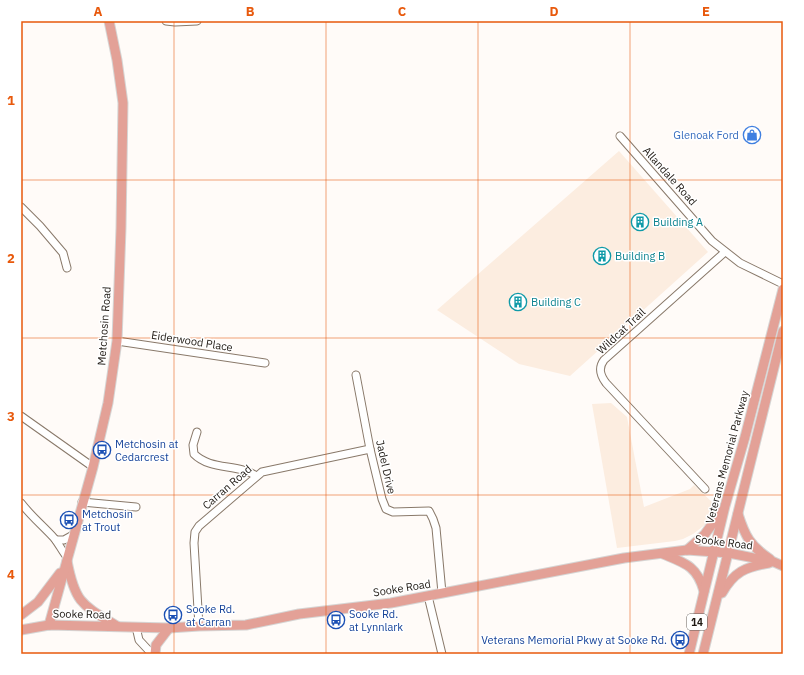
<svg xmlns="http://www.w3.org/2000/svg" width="804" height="675" viewBox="0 0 804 675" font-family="'IBM Plex Sans',sans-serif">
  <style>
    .built { fill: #fcede0 }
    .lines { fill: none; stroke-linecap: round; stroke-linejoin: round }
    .minor-casing { stroke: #89796a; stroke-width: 9 }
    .major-casing { stroke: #d6d5d4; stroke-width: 11 }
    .minor { stroke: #fff; stroke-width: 7 }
    .major { stroke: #e3a197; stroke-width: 9 }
    .grid { fill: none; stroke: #e8590c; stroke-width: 1; stroke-opacity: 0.55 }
    .labels { text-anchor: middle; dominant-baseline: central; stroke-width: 3; stroke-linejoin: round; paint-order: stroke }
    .shield { fill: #fff; stroke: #625d59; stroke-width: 1 }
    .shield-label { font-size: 10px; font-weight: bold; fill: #1e1812 }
    .shop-label { font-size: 11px; fill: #366cbe; stroke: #fff; text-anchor: end }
    .street-label { font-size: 11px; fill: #1e1812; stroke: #fff }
    .culture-label { font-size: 11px; fill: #0d838f; stroke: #fff; text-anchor: start }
    .transit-label { font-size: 11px; fill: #164399; stroke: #fff; text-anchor: start }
    .neatline { fill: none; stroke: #e8590c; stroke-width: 1.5 }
    .grid-label { font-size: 13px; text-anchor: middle; font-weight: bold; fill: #e8590c }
  </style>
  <rect width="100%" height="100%" fill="#fffbf8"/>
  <g class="built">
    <path d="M619 151 708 252 570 376 519 364 437 310Z"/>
    <path d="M611 403 627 417 644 507 690 489 694 485 715 505 711 516 706 524 693 534 683 539 675 541 617 548 592 404Z"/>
  </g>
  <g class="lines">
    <defs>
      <g id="minor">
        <path d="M166 21 175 22 197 21"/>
        <path d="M620 136 712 241 740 263 783 284"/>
        <path d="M21 207 40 226 63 253 67 268"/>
        <path d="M117 341 265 363"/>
        <path d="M356 375 370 449 382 499 386 509 393 512 429 511 433 519 436 528 442 593"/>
        <path d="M21 416 93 467"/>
        <path d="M197 432 193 445 194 454C211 471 238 463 256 476"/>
        <path d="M705 489 606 383C600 375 598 368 604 360L725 252"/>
        <path d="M82 502 136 507"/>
        <path d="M21 503C31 516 43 526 54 538 59 544 62 551 67 557"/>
        <path d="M56 540H64L73 535"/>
        <path d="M428 596 442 654"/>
        <path d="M199 626 194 543 195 532 199 526 262 472 370 449"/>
        <path d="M136 627 139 640 152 654"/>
      </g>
      <g id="major">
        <path d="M738 514C745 536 750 546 770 559"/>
        <path d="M687 550 705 534 721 512"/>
        <path d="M663 554C685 563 697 566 704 591"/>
        <path d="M67 561C75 603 82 605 117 626"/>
        <path d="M722 593C734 572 745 567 769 563"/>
        <path d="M21 615 38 602 60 573"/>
        <path d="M49 625 93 467 108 403 117 341 121 228 123 103 117 60 109 21"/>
        <path d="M21 630 49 625 169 628 199 626 246 625 299 614 391 603 624 558 687 550 729 553 774 562 783 566"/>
        <path d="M155 654 156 645 169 628"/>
        <path d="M689 654 725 506 745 437 783 289"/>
        <path d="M703 654 783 331"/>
      </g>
    </defs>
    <use href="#minor" class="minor-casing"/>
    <use href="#major" class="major-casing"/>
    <use href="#minor" class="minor"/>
    <use href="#major" class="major"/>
  </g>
  <path class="grid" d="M174 21V654M326 21V654M478 21V654M630 21V654M21 180H783M21 338H783M21 495H783"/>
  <defs>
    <symbol id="shop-ring" viewBox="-11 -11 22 22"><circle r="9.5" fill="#fff" stroke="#3f7fe0" stroke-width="1.5"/><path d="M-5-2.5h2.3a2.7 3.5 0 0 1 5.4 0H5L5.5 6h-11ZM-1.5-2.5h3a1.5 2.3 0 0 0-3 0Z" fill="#3f7fe0"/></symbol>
    <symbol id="building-ring" viewBox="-11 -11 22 22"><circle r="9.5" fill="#fff" stroke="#0f9aa8" stroke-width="1.5"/><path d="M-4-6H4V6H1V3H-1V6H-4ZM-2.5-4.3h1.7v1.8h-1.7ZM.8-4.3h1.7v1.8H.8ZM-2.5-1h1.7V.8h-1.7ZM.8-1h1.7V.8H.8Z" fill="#0f9aa8"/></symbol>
    <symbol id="bus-ring" viewBox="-11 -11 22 22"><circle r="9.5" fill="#fff" stroke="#1a4fb4" stroke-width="1.5"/><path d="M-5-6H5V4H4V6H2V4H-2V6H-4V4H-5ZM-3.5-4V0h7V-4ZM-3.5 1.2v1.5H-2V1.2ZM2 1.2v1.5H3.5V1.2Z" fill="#1a4fb4"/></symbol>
  </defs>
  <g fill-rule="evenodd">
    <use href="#shop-ring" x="742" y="125" width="20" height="20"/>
    <use href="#building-ring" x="630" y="212" width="20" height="20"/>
    <use href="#building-ring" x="592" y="246" width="20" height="20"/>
    <use href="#building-ring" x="508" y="292" width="20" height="20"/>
    <use href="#bus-ring" x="92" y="440" width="20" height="20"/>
    <use href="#bus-ring" x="59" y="510" width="20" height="20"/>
    <use href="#bus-ring" x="163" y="605" width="20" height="20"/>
    <use href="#bus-ring" x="326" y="610" width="20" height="20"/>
    <use href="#bus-ring" x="670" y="630" width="20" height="20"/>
  </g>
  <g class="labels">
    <rect class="shield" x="687" y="614" width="20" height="16" rx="3"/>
    <g class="shield-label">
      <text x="697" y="622">14</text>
    </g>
    <g class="shop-label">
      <text x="739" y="135">Glenoak Ford</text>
    </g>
    <g class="street-label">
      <text transform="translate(670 176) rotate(48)">Allandale Road</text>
      <text transform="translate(104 326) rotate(-86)">Metchosin Road</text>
      <text transform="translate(621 331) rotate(-43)">Wildcat Trail</text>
      <text transform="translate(192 341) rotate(9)">Eiderwood Place</text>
      <text transform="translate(727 457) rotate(-75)">Veterans Memorial Parkway</text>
      <text transform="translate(386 467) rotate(77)">Jadel Drive</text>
      <text transform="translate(227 487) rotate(-41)">Carran Road</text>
      <text transform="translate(724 542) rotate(7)">Sooke Road</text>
      <text transform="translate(402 588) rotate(-9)">Sooke Road</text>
      <text transform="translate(82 614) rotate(1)">Sooke Road</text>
    </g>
    <g class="culture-label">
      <text x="653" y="222">Building A</text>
      <text x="615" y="256">Building B</text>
      <text x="531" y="302">Building C</text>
    </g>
    <g class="transit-label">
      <text x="115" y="444">Metchosin at<tspan x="115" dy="13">Cedarcrest</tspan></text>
      <text x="82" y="514">Metchosin<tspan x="82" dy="13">at Trout</tspan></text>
      <text x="186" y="609">Sooke Rd.<tspan x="186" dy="13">at Carran</tspan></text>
      <text x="349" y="614">Sooke Rd.<tspan x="349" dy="13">at Lynnlark</tspan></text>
      <text x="667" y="640" text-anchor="end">Veterans Memorial Pkwy at Sooke Rd.</text>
    </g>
  </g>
  <rect width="804" height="675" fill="none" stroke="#ffffff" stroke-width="44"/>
  <rect x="22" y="22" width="760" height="631" class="neatline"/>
  <g class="grid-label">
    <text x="98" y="16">A</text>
    <text x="250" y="16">B</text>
    <text x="402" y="16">C</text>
    <text x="554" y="16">D</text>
    <text x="706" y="16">E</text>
    <text x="11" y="105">1</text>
    <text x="11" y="263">2</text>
    <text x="11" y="421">3</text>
    <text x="11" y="579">4</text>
  </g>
</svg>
